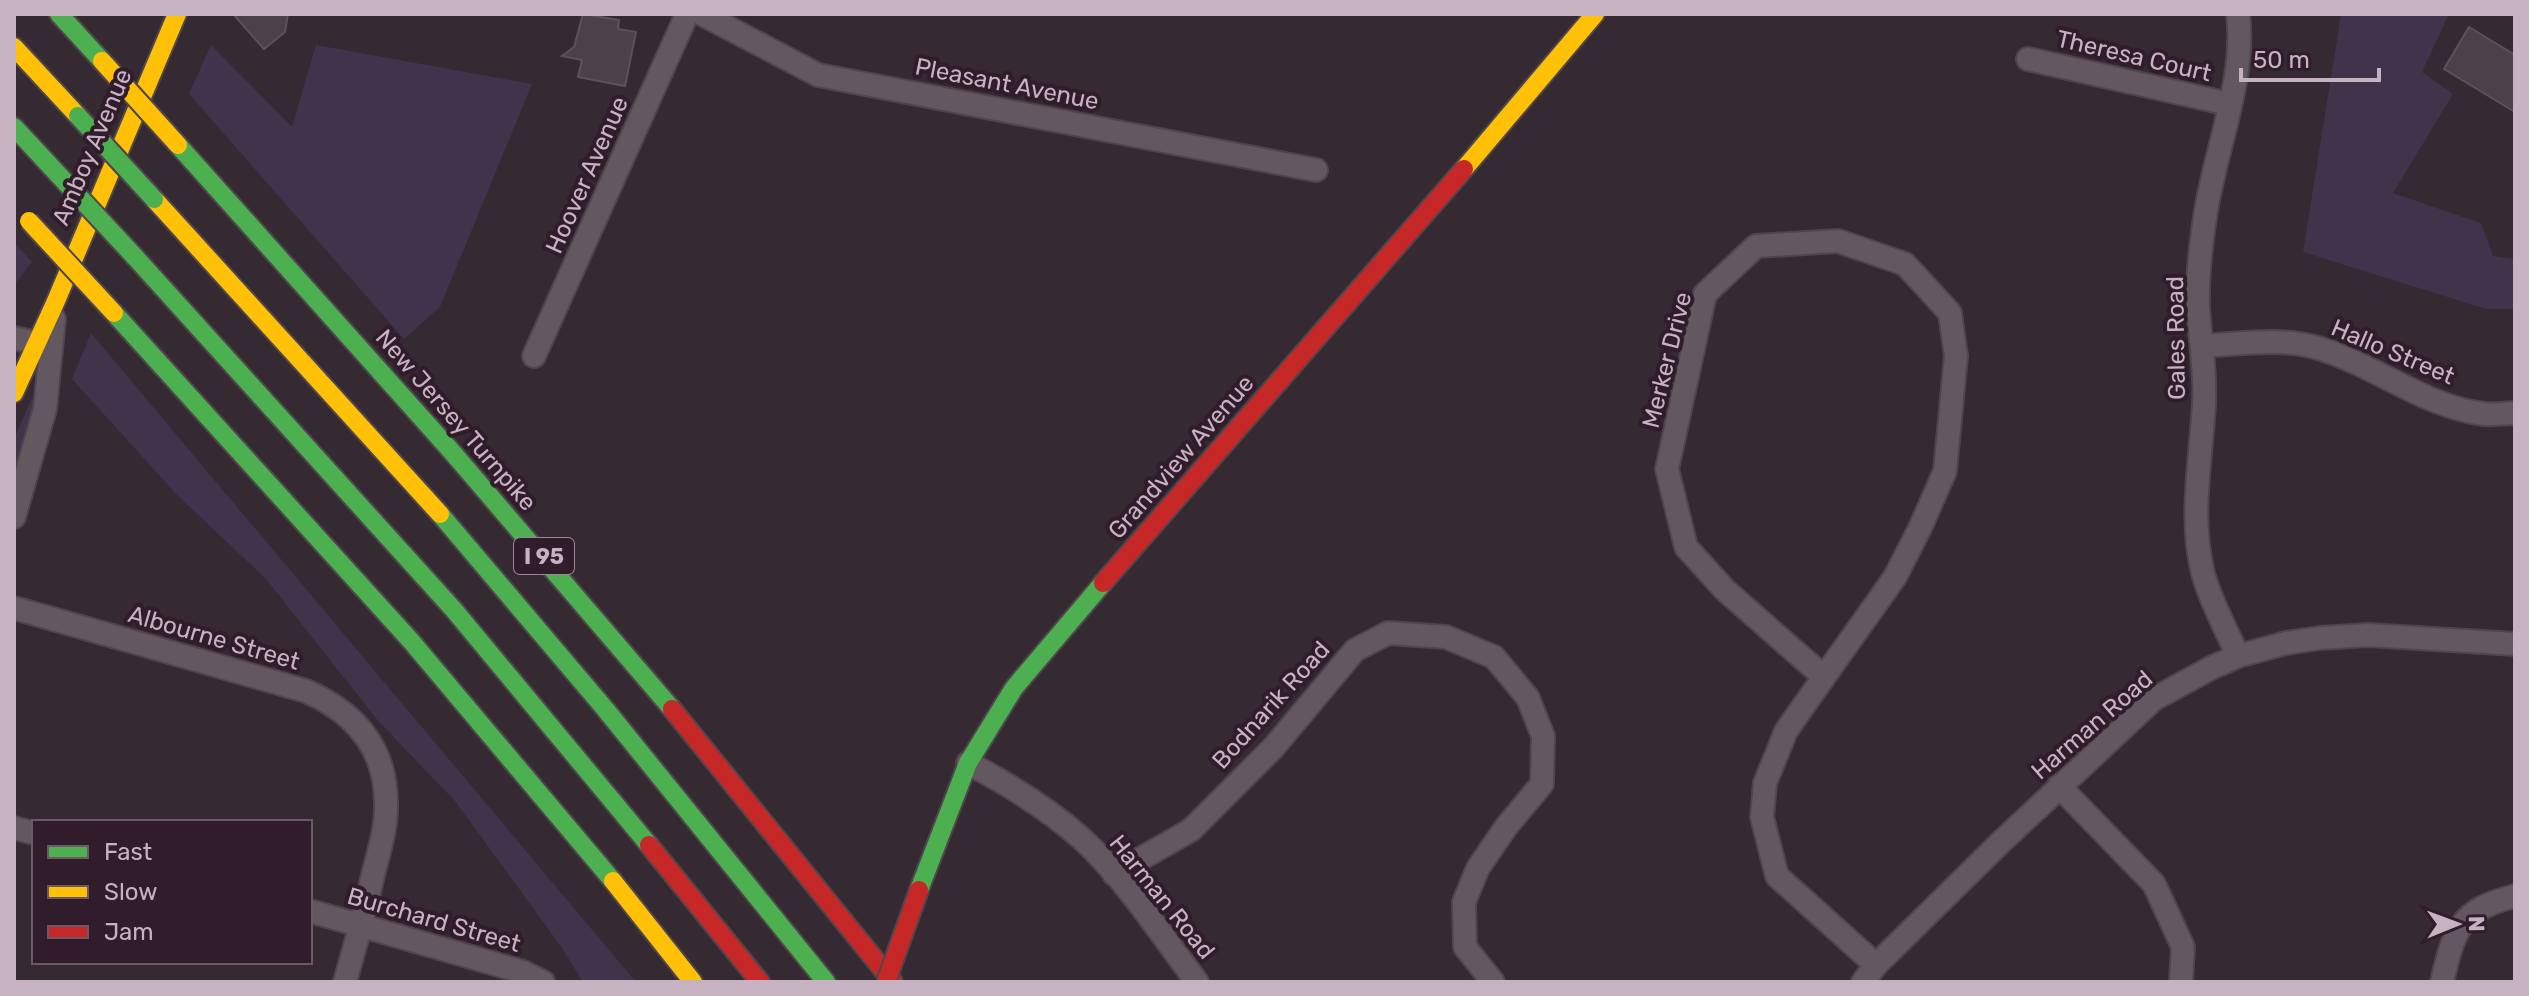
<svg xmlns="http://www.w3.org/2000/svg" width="2529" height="996" viewBox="0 0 2529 996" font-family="Rubik,sans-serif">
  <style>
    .green { fill: #40334c }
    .building { fill: #4c4148; stroke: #5d515a; stroke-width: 2 }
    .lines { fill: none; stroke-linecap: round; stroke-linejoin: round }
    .street-casing { stroke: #4f454c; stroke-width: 26 }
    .fast-casing { stroke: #4f454c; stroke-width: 22 }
    .slow-casing { stroke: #4f454c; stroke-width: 22 }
    .jam-casing { stroke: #4f454c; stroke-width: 22 }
    .street { stroke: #635860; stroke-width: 22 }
    .fast { stroke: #4caf50; stroke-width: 18 }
    .slow { stroke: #ffc107; stroke-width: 18 }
    .jam { stroke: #c62828; stroke-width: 18 }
    .fast-bridge-casing { stroke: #4f454c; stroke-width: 22; stroke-linecap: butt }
    .slow-bridge-casing { stroke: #4f454c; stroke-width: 22; stroke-linecap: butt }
    .jam-bridge-casing { stroke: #4f454c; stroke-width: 22; stroke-linecap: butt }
    .fast-bridge { stroke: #4caf50; stroke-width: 18 }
    .slow-bridge { stroke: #ffc107; stroke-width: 18 }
    .jam-bridge { stroke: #c62828; stroke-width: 18 }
    .labels { text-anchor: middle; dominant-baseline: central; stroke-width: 8; stroke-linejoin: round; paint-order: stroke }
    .shield { fill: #301c2b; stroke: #9a8594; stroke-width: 2 }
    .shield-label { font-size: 22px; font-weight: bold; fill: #c7b2c1 }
    .street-label { font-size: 24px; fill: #c7b2c1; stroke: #301c2b }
  </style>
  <rect width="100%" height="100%" fill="#352932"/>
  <g class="green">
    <path d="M2341 14H2449L2422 72 2453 94 2393 193 2481 223 2493 256 2515 259V309H2486L2303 252Z"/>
    <path d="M211 45 292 127 316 45 532 84 440 307 404 339 189 94Z"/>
    <path d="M14 242 32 262 14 285Z"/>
    <path d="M91 333 636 982H583L562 948 455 801 379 722 266 579 177 495 72 379Z"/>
    <path d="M34 399 37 400 14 491V439L31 400Z"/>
  </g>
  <g class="building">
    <path d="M233 14H288L285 32 264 49Z"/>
    <path d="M583 14 619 20 618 29 636 32 625 86 578 77 582 60 562 56 574 47Z"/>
    <path d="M2469 27 2515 55V112L2444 69Z"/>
  </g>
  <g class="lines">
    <defs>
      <g id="street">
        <path d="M702 14 818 75 1316 170"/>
        <path d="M2028 59 2229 104"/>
        <path d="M1838 241 1905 264 1950 313 1956 356 1945 471 1920 528 1895 577 1824 677 1725 590 1686 547 1667 469 1705 294 1756 246Z"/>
        <path d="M14 338 37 343"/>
        <path d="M2202 346C2240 344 2281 337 2318 348 2375 365 2425 407 2484 414 2494 415 2505 413 2515 413"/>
        <path d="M534 356 687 14"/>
        <path d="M14 517 45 409 54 319"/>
        <path d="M14 608 306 691C354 712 386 747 386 803 387 827 379 851 373 875 365 911 355 946 345 982"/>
        <path d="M2238 656C2227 631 2209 598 2203 573 2189 518 2201 459 2204 404 2206 372 2200 339 2198 307 2197 276 2201 242 2206 211 2216 148 2246 77 2238 14"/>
        <path d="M1824 677 1786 731 1765 783 1762 817 1777 876 1876 965"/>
        <path d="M968 763C1008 784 1047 808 1081 838 1124 877 1162 936 1197 982"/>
        <path d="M2059 786 2154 884 2183 947 2181 982"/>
        <path d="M14 828 34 833"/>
        <path d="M1114 874 1191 830 1274 747 1355 650 1388 633 1446 637 1494 657 1528 698 1543 736 1542 784 1506 827 1478 868 1464 902 1465 947 1493 982"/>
        <path d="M310 911 523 972 543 982"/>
        <path d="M1863 982 1876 965 2000 843 2154 699 2211 668 2238 656 2286 643 2320 638 2368 635 2515 644"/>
        <path d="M2442 982C2454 930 2459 910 2515 896"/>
      </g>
      <g id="fast">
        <path d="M59 14 102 61"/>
        <path d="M14 127 54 170"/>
        <path d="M178 145 453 453 672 709"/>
        <path d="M135 257 454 610 649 845"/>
        <path d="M114 313 411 641 613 881"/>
        <path d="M440 514 606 710 826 982"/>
        <path d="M919 890 968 763 1014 688 1103 583"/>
      </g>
      <g id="slow">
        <path d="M14 47 78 116"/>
        <path d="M1464 169 1595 14"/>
        <path d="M154 199 440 514"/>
        <path d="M14 393 56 301 177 14"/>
        <path d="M613 881 693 982"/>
      </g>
      <g id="jam">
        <path d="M1103 583 1464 169"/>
        <path d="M672 709 893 982"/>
        <path d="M649 845 760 982"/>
      </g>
    </defs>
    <use href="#street" class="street-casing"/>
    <use href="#fast" class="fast-casing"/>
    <use href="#slow" class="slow-casing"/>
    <use href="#jam" class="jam-casing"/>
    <use href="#street" class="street"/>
    <use href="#fast" class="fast"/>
    <use href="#slow" class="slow"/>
    <use href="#jam" class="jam"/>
    <defs>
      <g id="fast-bridge">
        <path d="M78 116 154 199"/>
        <path d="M54 170 135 257"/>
      </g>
      <g id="slow-bridge">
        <path d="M102 61 178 145"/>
        <path d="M29 221 114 313"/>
      </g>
      <path id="jam-bridge" d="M886 982 919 890"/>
    </defs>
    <use href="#fast-bridge" class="fast-bridge-casing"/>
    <use href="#slow-bridge" class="slow-bridge-casing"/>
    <use href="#jam-bridge" class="jam-bridge-casing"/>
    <use href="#fast-bridge" class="fast-bridge"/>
    <use href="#slow-bridge" class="slow-bridge"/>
    <use href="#jam-bridge" class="jam-bridge"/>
  </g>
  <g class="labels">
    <rect class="shield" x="514" y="538" width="60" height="36" rx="6"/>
    <g class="shield-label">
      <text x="544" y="556">I 95</text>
    </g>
    <g class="street-label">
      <text transform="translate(2134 56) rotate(13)">Theresa Court</text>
      <text transform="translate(1007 84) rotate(11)">Pleasant Avenue</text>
      <text transform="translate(92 147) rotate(-67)">Amboy Avenue</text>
      <text transform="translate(587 175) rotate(-66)">Hoover Avenue</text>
      <text transform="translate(2176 338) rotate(-91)">Gales Road</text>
      <text transform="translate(2393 352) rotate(23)">Hallo Street</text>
      <text transform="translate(1667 360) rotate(-76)">Merker Drive</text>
      <text transform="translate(456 420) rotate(49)">New Jersey Turnpike</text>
      <text transform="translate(1181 457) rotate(-49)">Grandview Avenue</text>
      <text transform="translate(214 638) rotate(16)">Albourne Street</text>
      <text transform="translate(1271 705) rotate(-48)">Bodnarik Road</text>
      <text transform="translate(2092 725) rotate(-41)">Harman Road</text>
      <text transform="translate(1162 897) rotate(51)">Harman Road</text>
      <text transform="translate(434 920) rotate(16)">Burchard Street</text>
    </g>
  </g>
  <rect width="2529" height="996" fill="none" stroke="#c7b2c1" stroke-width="32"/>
  <rect x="32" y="820" width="280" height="144" fill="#301c2b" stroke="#6c5867" stroke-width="2"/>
  <rect x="48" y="846" width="40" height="12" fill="#4caf50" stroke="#6c5867" stroke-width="2"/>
  <text x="104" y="860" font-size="24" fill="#c7b2c1">Fast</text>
  <rect x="48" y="886" width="40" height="12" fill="#ffc107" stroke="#6c5867" stroke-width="2"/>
  <text x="104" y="900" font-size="24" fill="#c7b2c1">Slow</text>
  <rect x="48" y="926" width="40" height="12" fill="#c62828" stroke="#6c5867" stroke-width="2"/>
  <text x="104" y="940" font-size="24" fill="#c7b2c1">Jam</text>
  <g transform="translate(2457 924) rotate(89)" stroke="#301c2b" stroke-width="6" paint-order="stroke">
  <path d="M0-6L14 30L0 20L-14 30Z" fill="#c7b2c1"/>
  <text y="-12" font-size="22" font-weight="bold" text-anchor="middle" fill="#c7b2c1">N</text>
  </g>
  <path d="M2241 68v12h138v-12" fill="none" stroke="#c7b2c1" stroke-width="4"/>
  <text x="2253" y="68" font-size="24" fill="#c7b2c1" stroke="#301c2b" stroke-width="6" paint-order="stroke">50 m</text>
</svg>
